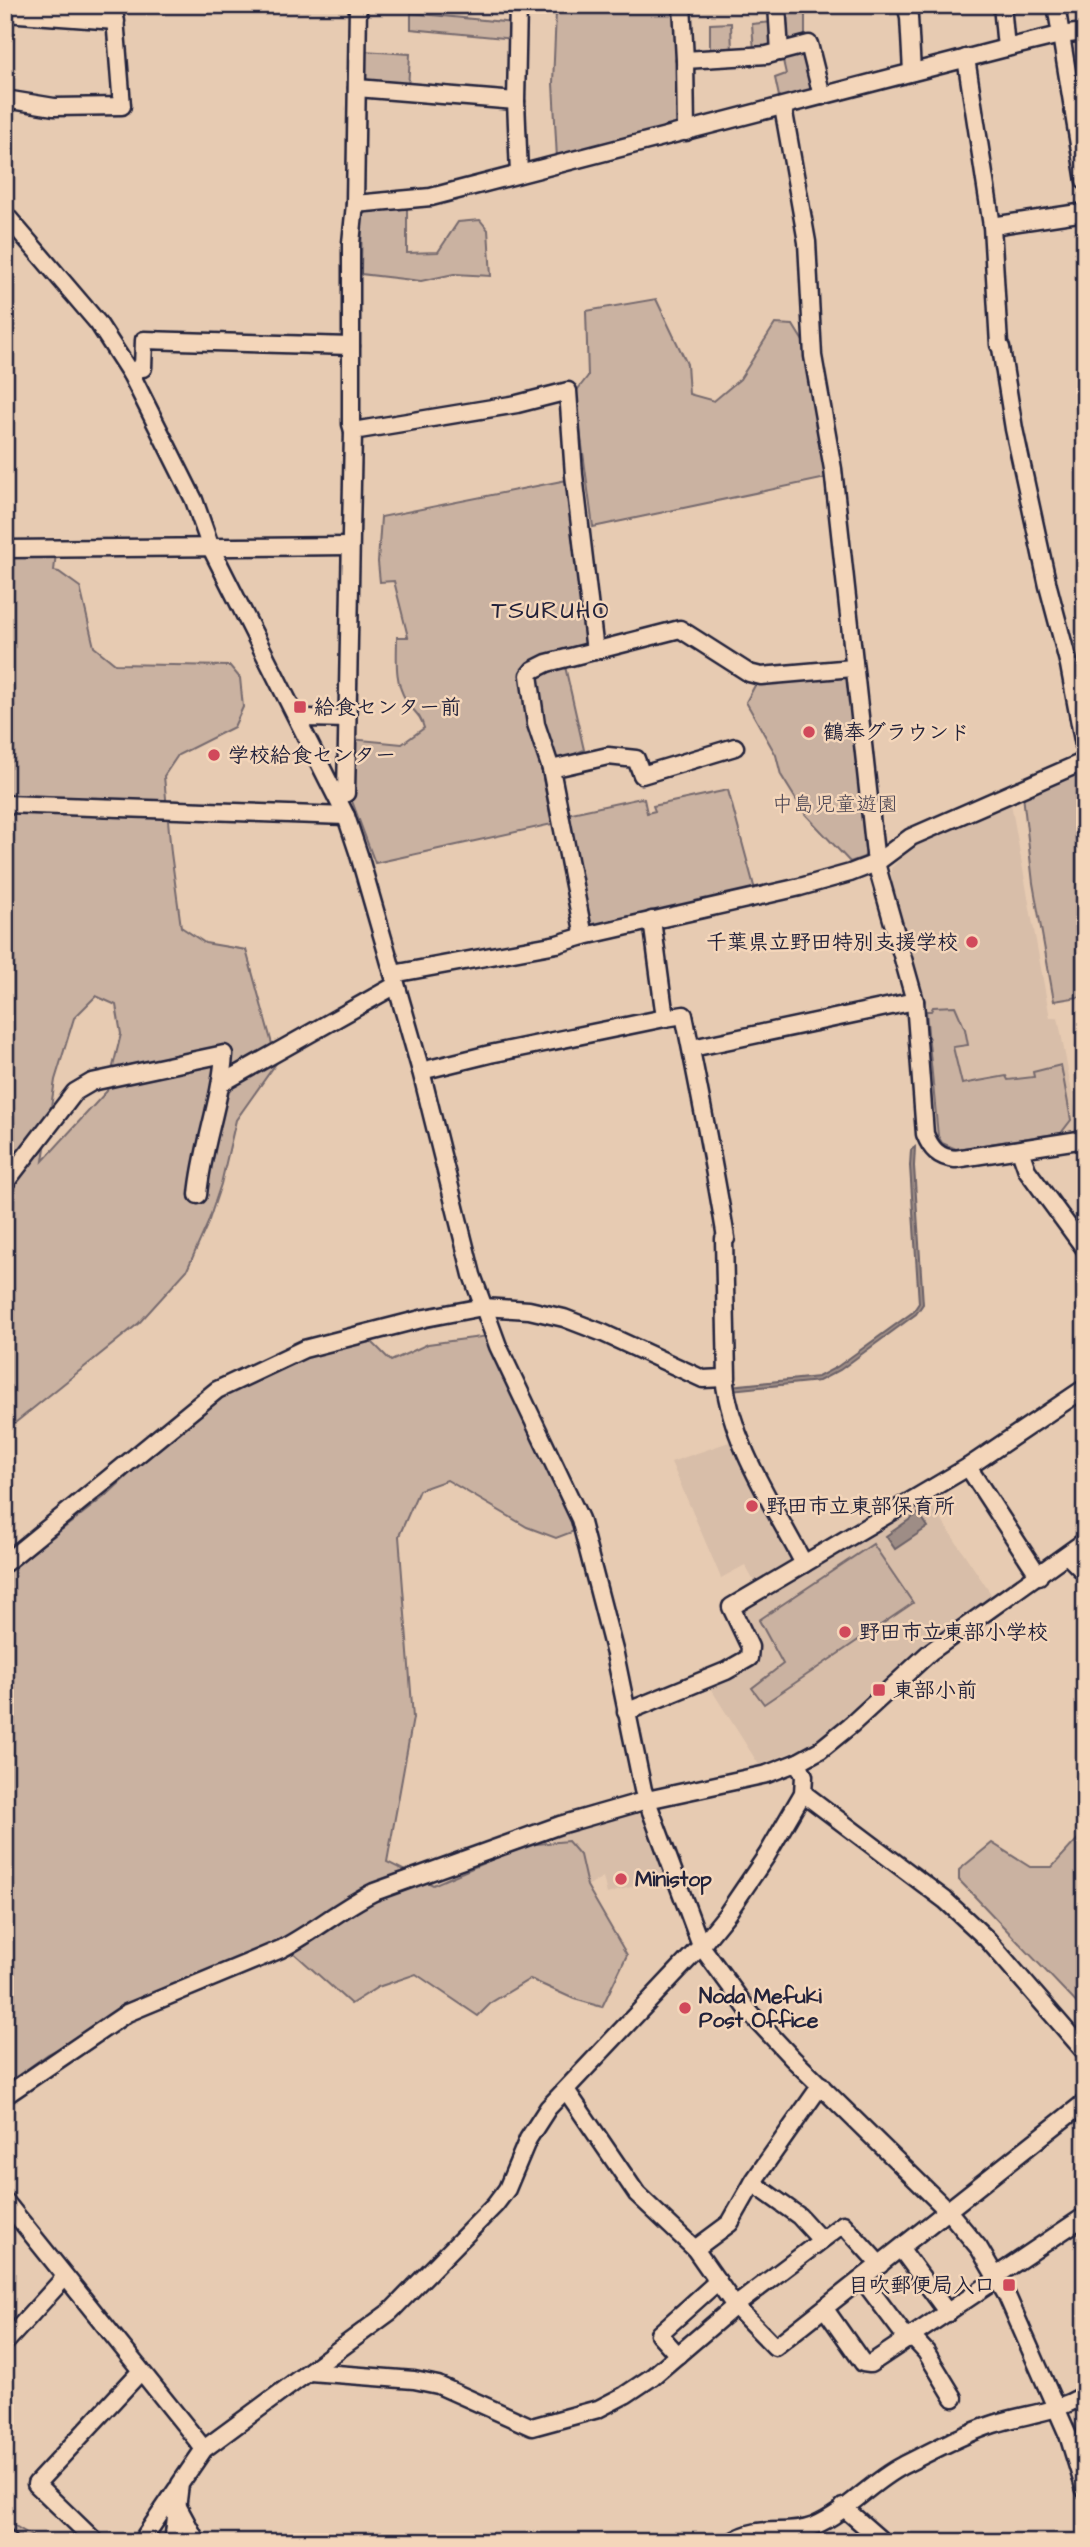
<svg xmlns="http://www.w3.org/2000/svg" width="1090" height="2547" viewBox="0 0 1090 2547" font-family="'Architects Daughter','Klee One',sans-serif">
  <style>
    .built { fill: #d8bea9 }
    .green { fill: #cab2a1; stroke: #766a6e; stroke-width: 2; fill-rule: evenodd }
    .water { fill: #9e8d86; stroke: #6c6268; stroke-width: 2 }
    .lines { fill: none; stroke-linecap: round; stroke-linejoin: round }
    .minor-casing { stroke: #22223b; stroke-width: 21 }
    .minor { stroke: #f4d6ba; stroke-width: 16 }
    .poi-dot { fill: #d1495b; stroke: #f4d6ba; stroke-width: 2.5 }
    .labels { text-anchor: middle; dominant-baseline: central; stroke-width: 5; stroke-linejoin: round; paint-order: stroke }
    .poi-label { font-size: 21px; font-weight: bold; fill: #22223b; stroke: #f4d6ba; text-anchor: start }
    .park-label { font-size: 21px; fill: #4c4654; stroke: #f4d6ba }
    .quarter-label { font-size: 24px; letter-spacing: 2px; fill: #22223b; stroke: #f4d6ba }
  </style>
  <rect width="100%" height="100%" fill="#e7cbb2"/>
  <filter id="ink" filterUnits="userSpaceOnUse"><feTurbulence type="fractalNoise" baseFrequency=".0143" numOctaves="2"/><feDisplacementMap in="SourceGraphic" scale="14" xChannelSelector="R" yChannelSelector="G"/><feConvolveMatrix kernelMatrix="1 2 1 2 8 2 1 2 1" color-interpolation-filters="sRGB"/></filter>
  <g filter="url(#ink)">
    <g class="built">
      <path d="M1010 798 1050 1018 1058 1017 1080 1135 960 1153 941 1146 933 1134 935 1131 923 999 892 886 891 868 902 857 899 852Z"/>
      <path d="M735 1440 799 1559 757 1587 745 1565 721 1578 671 1462Z"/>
      <path d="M926 1497 993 1597 926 1643 838 1726 803 1748 759 1765 709 1686 760 1660 742 1619 746 1603Z"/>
      <path d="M640 1809 648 1813 669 1876 607 1894 603 1877 580 1890 550 1835Z"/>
    </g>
    <g class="green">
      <path d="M521 5H678L681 121 675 127 557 159 553 83 556 12 521 9Z"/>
      <path d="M781 5H805V41L783 42Z"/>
      <path d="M411 13 514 23V39L411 29Z"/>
      <path d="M773 22 774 45 754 51 752 24Z"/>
      <path d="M731 23 732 52 710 53V24Z"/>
      <path d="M363 51 410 54 408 89 363 84Z"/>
      <path d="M807 53 815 88 812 93 780 101 775 78 786 74 782 56Z"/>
      <path d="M407 208V253L438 252 458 222 480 220 488 230 491 276 454 274 421 281 361 274 362 210Z"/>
      <path d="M656 299 687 364 689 394 714 401 740 379 775 324 793 325 809 351 831 477 593 527 575 393 588 376 586 311Z"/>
      <path d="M572 479 591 645 562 653 584 750 541 768 552 824 375 863 352 801 351 739 402 744 424 728C420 713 413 712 406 700 394 681 397 658 397 637H408L394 581 380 582 378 562 381 517Z"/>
      <path d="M5 553H56L54 571 59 572 80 587 94 647 115 664 230 666 240 678 243 707 234 727 178 755 164 776 171 853 181 927 205 943 246 950 277 1062 236 1120 221 1184 208 1223 187 1270 139 1323 5 1431ZM96 996 116 1005 121 1034 107 1091 43 1161 55 1080 74 1018Z"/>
      <path d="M848 674 868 851 864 857 850 862 805 814 781 775 776 755 746 702 759 678Z"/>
      <path d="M1085 761V996L1054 1001 1033 883 1023 795Z"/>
      <path d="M728 790 755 890 591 928 587 925 567 814 641 798 644 799 647 813 655 811 653 806Z"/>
      <path d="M955 1006 965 1029 968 1045 953 1047 962 1084 1006 1076 1008 1080 1034 1077 1033 1072 1061 1065 1071 1120 1061 1133 956 1149 942 1143 938 1136 926 1011H931L933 1007Z"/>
      <path d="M363 1333 391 1361 428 1344 488 1336 577 1530 556 1538 527 1527 447 1480 419 1490 399 1536 413 1718 387 1862 433 1885 526 1845 568 1841 580 1855 587 1886 627 1955 602 2007 574 1999 530 1979 492 2002 478 2016 416 1974 378 1987 351 2004 294 1953 222 1965 48 2054 5 2085V1574L109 1493 233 1377Z"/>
      <path d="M873 1544 913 1603 764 1704 752 1688 783 1664 759 1620Z"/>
      <path d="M1085 1831V2012L959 1880V1870L992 1843 1030 1867H1052Z"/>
      <path d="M5 2520 42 2542H5Z"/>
    </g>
    <g class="water">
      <path d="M915 1147 914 1166 923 1304 916 1314 840 1370 819 1381 731 1390 730 1386 818 1377 837 1367 913 1312 919 1303 910 1166 911 1150Z"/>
      <path d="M919 1513 928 1527 895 1549 886 1536Z"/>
    </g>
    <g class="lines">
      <defs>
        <g id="minor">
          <path d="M518 5 516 101 519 174"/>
          <path d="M682 5 685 60 686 132"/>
          <path d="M777 5 780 52"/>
          <path d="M906 5 909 17 912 72"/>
          <path d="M1002 5 1006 48"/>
          <path d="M1056 5 1085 181"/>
          <path d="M5 13 116 21"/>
          <path d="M966 58 992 226 999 345 1001 348 1014 429 1048 586 1069 665 1085 751"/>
          <path d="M685 60 767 55 809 44 822 96"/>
          <path d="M357 88 516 101"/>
          <path d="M5 99 54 107 122 106 114 5"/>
          <path d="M783 107 807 242 813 356 833 469 876 863 915 1001 925 1134C931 1149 938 1157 955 1159L1085 1139"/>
          <path d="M355 204 431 197 1006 48 1060 35 1085 32"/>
          <path d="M5 214 98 323 131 374 194 500 211 548 346 816 359 855 421 1071 472 1275 498 1346 580 1519 615 1654 643 1790 701 1946 751 2014 793 2059 948 2211 979 2248 1007 2296 1068 2435 1085 2490"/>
          <path d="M992 226 1085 212"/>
          <path d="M131 374 138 368H143L144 340 351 346"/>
          <path d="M353 431 351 424V243L355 204 358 5"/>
          <path d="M5 549 350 546"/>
          <path d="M300 722 307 718 347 719"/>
          <path d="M551 769 536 724 529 675 533 670 547 663 680 629 749 673 761 676 853 668"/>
          <path d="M338 798 346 793 353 431 517 404 568 391 574 475 595 651"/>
          <path d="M5 804 346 816"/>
          <path d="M652 920 665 1018 684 1015C699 1089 714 1163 726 1238L724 1239 727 1378H724C732 1446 773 1504 804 1564"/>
          <path d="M584 936 551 769 608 756 636 759 642 775 735 747"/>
          <path d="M393 974 557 944 584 936 800 887 850 873 876 863 911 837 1085 761"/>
          <path d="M692 1048 915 1001"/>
          <path d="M421 1071 490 1054 665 1018"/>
          <path d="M222 1083 396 985"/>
          <path d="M1020 1150 1027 1170 1085 1249"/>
          <path d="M5 1183 75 1092 92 1082 224 1054C221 1102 202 1147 198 1195"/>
          <path d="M968 1467 1039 1576"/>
          <path d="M1067 1555 1085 1573"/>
          <path d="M5 1563 217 1390 304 1349 425 1318 483 1307 529 1310 564 1318 603 1333 703 1379 724 1378"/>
          <path d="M626 1712 726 1671 749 1658 750 1647 731 1607 968 1467 1085 1388"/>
          <path d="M803 1793 945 1900 987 1939 1085 2052"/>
          <path d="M566 2090 637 2194 695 2249 735 2306 775 2347 1085 2102"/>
          <path d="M5 2096 127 2013 281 1949C314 1932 341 1908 374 1892L560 1825 647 1800 767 1774 798 1762 820 1750 852 1724 930 1652 1085 1541"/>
          <path d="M753 2183 799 2216 821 2240"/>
          <path d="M5 2201 204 2449"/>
          <path d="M695 2249 730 2223 755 2179 821 2085"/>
          <path d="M901 2249 948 2313"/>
          <path d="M996 2276 1085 2216"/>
          <path d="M862 2279 908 2340"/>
          <path d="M825 2309 863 2363 870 2364 997 2279"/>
          <path d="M913 2338 926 2352 954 2398"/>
          <path d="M5 2343 65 2277"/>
          <path d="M678 2355 659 2334 718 2281"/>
          <path d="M310 2372 414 2380 438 2385 532 2427 598 2409 625 2395 652 2377 735 2306 843 2224 880 2265"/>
          <path d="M177 2505 197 2542"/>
          <path d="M843 2507 883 2542"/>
          <path d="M5 2537 10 2542"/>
          <path d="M96 2542 36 2484 141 2371"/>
          <path d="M141 2542 177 2489"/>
          <path d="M173 2542 180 2484 204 2449 391 2311 495 2205 507 2189 528 2139 548 2108 701 1946 727 1914 767 1855 803 1793 804 1776 798 1762"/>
          <path d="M732 2542C759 2523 786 2537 814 2526 847 2512 871 2482 902 2466 932 2451 963 2434 994 2424 1029 2413 1051 2414 1085 2395"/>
        </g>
      </defs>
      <use href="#minor" class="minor-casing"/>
      <use href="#minor" class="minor"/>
    </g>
  </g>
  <g class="poi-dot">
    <rect x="293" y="700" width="14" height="14" rx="3.5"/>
    <circle cx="809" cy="732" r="7"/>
    <circle cx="214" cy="755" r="7"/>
    <circle cx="972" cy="942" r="7"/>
    <circle cx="752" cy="1506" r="7"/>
    <circle cx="845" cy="1632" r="7"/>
    <rect x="872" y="1683" width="14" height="14" rx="3.5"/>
    <circle cx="621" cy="1879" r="7"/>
    <circle cx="685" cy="2008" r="7"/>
    <rect x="1002" y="2278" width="14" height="14" rx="3.5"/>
  </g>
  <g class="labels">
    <g class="poi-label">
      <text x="314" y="707">給食センター前</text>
      <text x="823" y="732">鶴奉グラウンド</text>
      <text x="228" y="755">学校給食センター</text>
      <text x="958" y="942" text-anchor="end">千葉県立野田特別支援学校</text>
      <text x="766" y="1506">野田市立東部保育所</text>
      <text x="859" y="1632">野田市立東部小学校</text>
      <text x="893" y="1690">東部小前</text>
      <text x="635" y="1879">Ministop</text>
      <text x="699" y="1996">Noda Mefuki<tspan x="699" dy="24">Post Office</tspan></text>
      <text x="995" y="2285" text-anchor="end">目吹郵便局入口</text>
    </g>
    <g class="park-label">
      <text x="835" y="804">中島児童遊園</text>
    </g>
    <g class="quarter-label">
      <text x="551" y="611">TSURUHO</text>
    </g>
  </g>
  <rect width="1090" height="2547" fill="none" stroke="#f4d6ba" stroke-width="28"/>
  <rect x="14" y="14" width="1062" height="2519" fill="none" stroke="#22223b" stroke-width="2.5" filter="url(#ink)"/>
</svg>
